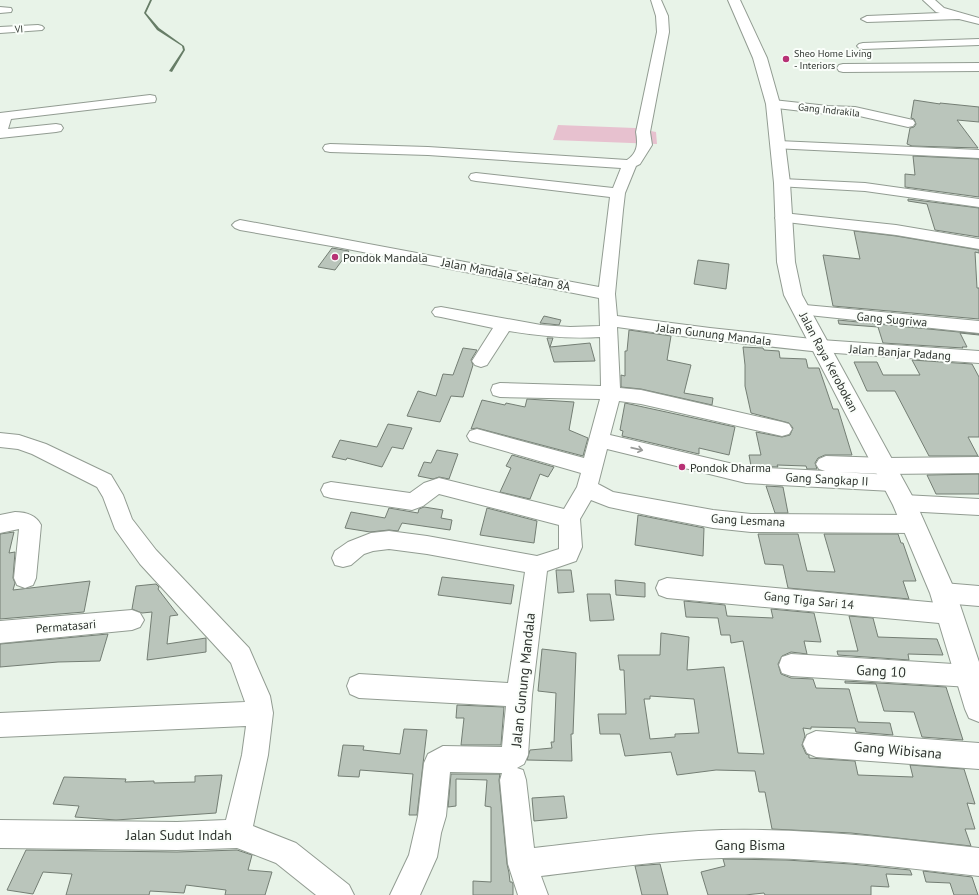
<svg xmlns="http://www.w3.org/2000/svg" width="979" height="895" viewBox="0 0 979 895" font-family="'PT Sans',sans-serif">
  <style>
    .green { fill: #e7c1cf }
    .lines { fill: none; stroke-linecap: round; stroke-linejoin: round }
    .stream { fill: #677d67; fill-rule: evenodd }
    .building { fill: #bac5bb; stroke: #747e74; fill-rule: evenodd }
    .street-casing { stroke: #929c92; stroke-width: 2 }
    .primary-casing { stroke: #929c92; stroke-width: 2 }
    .street { fill: #fff; fill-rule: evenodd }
    .primary { fill: #fff; fill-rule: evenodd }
    .oneway { stroke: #989a98 }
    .poi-dot { fill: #b73175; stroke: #fafefa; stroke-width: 1.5 }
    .labels { text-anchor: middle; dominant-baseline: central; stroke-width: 4; stroke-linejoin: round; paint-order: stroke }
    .far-street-label { font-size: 10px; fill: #303530; stroke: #fafefa }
    .far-poi-label { font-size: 10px; fill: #303530; stroke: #fafefa; text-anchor: start }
    .poi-label { font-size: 12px; fill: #303530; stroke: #fafefa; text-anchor: start }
    .street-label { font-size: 12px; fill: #303530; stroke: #fafefa }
    .near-street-label { font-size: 14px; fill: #303530; stroke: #fafefa }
  </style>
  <rect width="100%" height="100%" fill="#e8f3e8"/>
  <path class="green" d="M558 125 635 128 656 132 657 144 553 140Z"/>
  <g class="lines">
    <path class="stream" d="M150 0H152L146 13 159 28 184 46 185 50 172 72 169 71 183 50 182 46 157 30 144 13Z"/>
  </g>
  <g class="building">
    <path d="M914 100 940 104V103L979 107V122L957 120 978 148 912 146 907 144 910 128 914 127 916 124 914 119 911 118Z"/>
    <path d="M913 156 979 159V197L905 187V174L915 175Z"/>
    <path d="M908 199 979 208V237L935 230 927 204 908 201Z"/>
    <path d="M854 231 896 236 979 250V253L975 252 977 288H979V319L833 306 823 255 860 259Z"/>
    <path d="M332 248 349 251 335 270 318 267Z"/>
    <path d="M698 260 729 264 726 289 694 284Z"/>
    <path d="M544 316 561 320 559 325 540 323Z"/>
    <path d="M838 320 979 334V335L960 333 967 347H962L963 348 883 343 878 327 839 324Z"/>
    <path d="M629 330 671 336 667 360 691 365 684 393 713 398 712 405 641 389 621 387V375L625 376V351H627Z"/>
    <path d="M547 338H553L550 347 590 343 595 361 554 362Z"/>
    <path d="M743 347 763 348 764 350 779 351 780 358 806 359 808 368H819L833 409H838L852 455H825L818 458 815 463 817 469H807L806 466 777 465 778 467 751 466 749 455H761L756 432 782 437 790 435 793 428 789 423 751 413 745 386V365Z"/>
    <path d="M463 348 477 350 471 360 473 365 463 397 451 396 440 422 407 416 418 391 436 396 443 374 453 375Z"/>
    <path d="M912 360 972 364 979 377V437H968L978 456H929L895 391H867L854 362H877L883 375H920Z"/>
    <path d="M527 399 574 402 569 430 588 438 583 456 477 428 471 429 482 400 505 405 506 403 525 407Z"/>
    <path d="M625 403 735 427 729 455 699 448V454L622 436 623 431 620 430Z"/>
    <path d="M388 424 412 428 403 449 392 447 382 467 347 458 346 460 332 457 340 440 377 447Z"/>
    <path d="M437 450 458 454 449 479 439 477 433 479 418 476 424 462 431 463Z"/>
    <path d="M512 455 554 467 548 477 540 474 530 499 500 492 511 468 506 466Z"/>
    <path d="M979 474V494H936L927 475Z"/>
    <path d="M766 486 783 487 788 513H775Z"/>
    <path d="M424 507 443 510 441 518 452 520 450 530 402 523 398 531 389 530 370 532 345 528 351 512 385 518 389 508 418 513 419 509Z"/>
    <path d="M487 508 537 521 534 543 480 535Z"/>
    <path d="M638 515 704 528 703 556 635 545Z"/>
    <path d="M14 532 9 553 15 552 13 578 15 583 13 590 90 581 84 612 0 619V534Z"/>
    <path d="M758 534H798L807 571 835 572 824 534H898L901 543H903L916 581H903L909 599 788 588 783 565 765 564Z"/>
    <path d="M556 570H571L574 592 558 593Z"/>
    <path d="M442 577 514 585 511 604 438 595Z"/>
    <path d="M615 580 645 583V597L616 595Z"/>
    <path d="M156 584 159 587 158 589 178 615 170 616 167 644 206 638V652L147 660 152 612 142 613 132 609 136 586Z"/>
    <path d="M587 594H610L614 620 590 621Z"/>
    <path d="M684 601 725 605 727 616 773 618 771 609 814 613 821 642 804 641 807 654 791 652 782 656 778 664 781 674 791 678 813 679 816 688 849 689 858 722 890 723 893 735 856 732 855 728 811 727V729L803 728 805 736 802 745 806 754 809 755V758L855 761 858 775 913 777 910 765 964 769 975 804 967 803 975 829H965L971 846 851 833 772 829 765 792H759L755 771 716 770 677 775 671 752 625 756 620 734H600L598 714H626L624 670H620L618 655H660L661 633 689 637 687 670 724 667 738 753 764 754 743 641 731 643 730 635H721L718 618 686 617ZM650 696 694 699 699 733 675 734V737L650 739 644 699H650Z"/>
    <path d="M849 616 873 618 878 637 937 639 943 655 908 654 909 660 838 655 837 651H858Z"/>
    <path d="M108 634 100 661 58 662 0 667V644Z"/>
    <path d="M542 649 576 653 573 734H571L572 761 527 760 530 750 552 748 551 742H554L556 693 538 691Z"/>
    <path d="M845 681 946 687 963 740 922 737 914 712 884 711 876 684 845 683Z"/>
    <path d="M457 705 504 707 501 745H461L464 718H456Z"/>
    <path d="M404 729 427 730 417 815H409L413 774 360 770 359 777 338 776 343 745 364 746 363 750 400 754Z"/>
    <path d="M451 774H500L499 780 507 864 509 873 510 882H512L513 884V895H473V881L491 882V807L485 806 487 780 456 779V806L448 807Z"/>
    <path d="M222 775 216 813 116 820 75 817 79 806 53 804 64 777 126 779 125 782 154 781V783L195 782V776Z"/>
    <path d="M564 796 567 818 534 821 532 798Z"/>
    <path d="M26 850 177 852 237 850 252 855 248 870 272 872 265 895H225L226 890 186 885 184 893 150 891 149 895H66L72 874 43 872 33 894 7 890Z"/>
    <path d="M723 859 786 860 851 864 910 870 912 875 886 874 889 887 871 886V895H765L764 893 745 895H708L701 872 725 866Z"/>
    <path d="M660 864 668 895H642L635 866Z"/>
    <path d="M923 871 972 877 978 895H954L950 883 926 882Z"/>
  </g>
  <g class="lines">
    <defs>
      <g id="street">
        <path d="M651 0H661L668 16 669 32 650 132 652 145 640 164 636 166 625 193 623 210 615 294 617 316 710 328 821 340 979 351V363L821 352 710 340 617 327 620 388 641 390 782 422 789 424 792 429 789 434 782 436 641 404 619 401 610 435 746 467 825 471 819 469 816 464 819 459 826 456 885 458 979 457V473L885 474 838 472 892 475 899 477 902 483 899 489 892 491 746 483 607 449 598 484 613 492 713 510 751 514 913 515 921 518 924 524 921 530 913 533 751 532 713 528 656 517 609 507 591 500 580 519 582 547 576 561 547 571 532 695 528 755 524 764 517 768 523 770 526 780 534 848C597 841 659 832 722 830 808 828 894 838 979 848V876C894 866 808 856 722 858 661 860 601 869 541 876L548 895H518L508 864 500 780 502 773 450 772 446 816 441 833 437 857 420 895H390L409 855 418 816 424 763 428 754 443 746 502 747 506 706 359 698 350 694 347 686 350 678 359 674 508 683 525 572 427 554 389 549 373 551 364 554 351 565 343 567 335 565 332 558 335 551 348 542 371 533 389 531 427 536 537 556 559 549V525L439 494 423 506 412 510 331 498 324 496 321 490 324 484 331 482 410 493 424 483 439 478 564 509 577 487 581 473 470 441 467 436 470 431 477 429 584 458 600 399 500 397 493 395 491 390 493 385 500 383 601 386 600 337C568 339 540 336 509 331L487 365 481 367 475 365 472 361 493 328 441 317 435 316 432 312 435 308 441 307 541 325 570 327 600 326 599 298 337 247 240 230 235 228 232 225 235 222 240 220 599 287 610 197 476 181 471 180 469 177 471 174 476 173 613 188 621 168 428 155 330 152 325 151 323 148 325 145 330 144 428 147 627 160C638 153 638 143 636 132L657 32 656 16Z"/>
        <path d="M923 0H935L944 8 979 18V24L959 19 867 22 861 19 867 16 940 13 936 12Z"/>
        <path d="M0 7 11 8 12 10 11 12 0 13Z"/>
        <path d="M38 25 42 26 44 28 42 30 0 33V27Z"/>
        <path d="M979 39V45L863 49 859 48 857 46 859 44 863 43Z"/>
        <path d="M979 63V71L843 72 839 71 837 68 839 65 843 64Z"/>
        <path d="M150 95 155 96 156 99 155 102 11 119 8 129 56 124 61 125 63 128 61 131 56 132 0 138V113Z"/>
        <path d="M773 100 828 106 855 107 913 120 915 123 913 126 908 127 855 115 828 114 768 107 767 104 768 101Z"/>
        <path d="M778 141 979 150V158L773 148 771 145 773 142Z"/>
        <path d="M782 179 865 183 979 199V207L865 191 777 186 775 183 777 180Z"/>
        <path d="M783 213 896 225 979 239V249L896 235 778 221 775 218 778 215Z"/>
        <path d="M805 305 979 321V333L799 314 796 310 799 306Z"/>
        <path d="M0 433 19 435 46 444 111 475 123 495 132 519 156 550 249 648 270 696 273 713 268 755 253 826 296 843 349 885 354 895H316L276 863 237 848 177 850 0 848V820L177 822 226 820 242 755 246 726 0 737V713L245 702 231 663 140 564 115 529 103 497 97 487 32 454 18 449 0 447Z"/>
        <path d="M904 495 979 499V515L904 511 897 509 893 503 897 497Z"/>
        <path d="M15 512C26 512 36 515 41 525L36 578 33 585 25 588 17 585 14 578 19 529 0 533V515Z"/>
        <path d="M667 578 950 604 958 607 962 614 958 621 950 624 667 598 659 595 656 588 659 581Z"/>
        <path d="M943 583 979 586V606L943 603 935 600 931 593 935 586Z"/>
        <path d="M132 610 140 613 144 620 140 627 132 630 0 643V621Z"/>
        <path d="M791 654 970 665 979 668V683L970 687 791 676 782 673 779 665 782 657Z"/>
        <path d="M816 731 979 743V769L816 757 807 753 803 744 807 735Z"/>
      </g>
      <path id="primary" d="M728 0H740L767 58 780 104 790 183 795 262 802 295 916 503 956 593 979 662V722L969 718 965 709 930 593 893 505 784 295 777 262 774 183 766 104 753 58Z"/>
    </defs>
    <use href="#street" class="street-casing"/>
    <use href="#primary" class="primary-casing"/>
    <use href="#street" class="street"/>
    <use href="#primary" class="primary"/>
  </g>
  <defs><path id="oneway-shaft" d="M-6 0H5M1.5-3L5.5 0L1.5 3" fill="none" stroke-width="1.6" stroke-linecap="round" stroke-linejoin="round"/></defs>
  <use class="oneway" href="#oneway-shaft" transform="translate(637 449) rotate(13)"/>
  <g class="poi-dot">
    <circle cx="786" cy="59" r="4"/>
    <circle cx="335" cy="257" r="4"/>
    <circle cx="682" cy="467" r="4"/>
  </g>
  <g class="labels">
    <g class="far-street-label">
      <text transform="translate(19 29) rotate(-4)">VI</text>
      <text transform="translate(829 110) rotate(6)">Gang Indrakila</text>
    </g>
    <g class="far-poi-label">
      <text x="794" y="53">Sheo Home Living<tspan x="794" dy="12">- Interiors</tspan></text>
    </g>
    <g class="poi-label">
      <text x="343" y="257">Pondok Mandala</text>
      <text x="690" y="467">Pondok Dharma</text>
    </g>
    <g class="street-label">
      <text transform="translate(506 274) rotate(11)">Jalan Mandala Selatan 8A</text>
      <text transform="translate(892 319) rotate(5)">Gang Sugriwa</text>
      <text transform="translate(714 334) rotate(7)">Jalan Gunung Mandala</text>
      <text transform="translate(900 352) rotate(4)">Jalan Banjar Padang</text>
      <text transform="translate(829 362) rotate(62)">Jalan Raya Kerobokan</text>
      <text transform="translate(827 479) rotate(3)">Gang Sangkap II</text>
      <text transform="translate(748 520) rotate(3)">Gang Lesmana</text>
      <text transform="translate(809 600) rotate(6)">Gang Tiga Sari 14</text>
      <text transform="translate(66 626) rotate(-5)">Permatasari</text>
    </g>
    <g class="near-street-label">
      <text transform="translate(881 671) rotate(3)">Gang 10</text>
      <text transform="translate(523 680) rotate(-84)">Jalan Gunung Mandala</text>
      <text transform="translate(898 750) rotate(5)">Gang Wibisana</text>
      <text x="179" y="835">Jalan Sudut Indah</text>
      <text x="750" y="845">Gang Bisma</text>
    </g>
  </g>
</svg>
